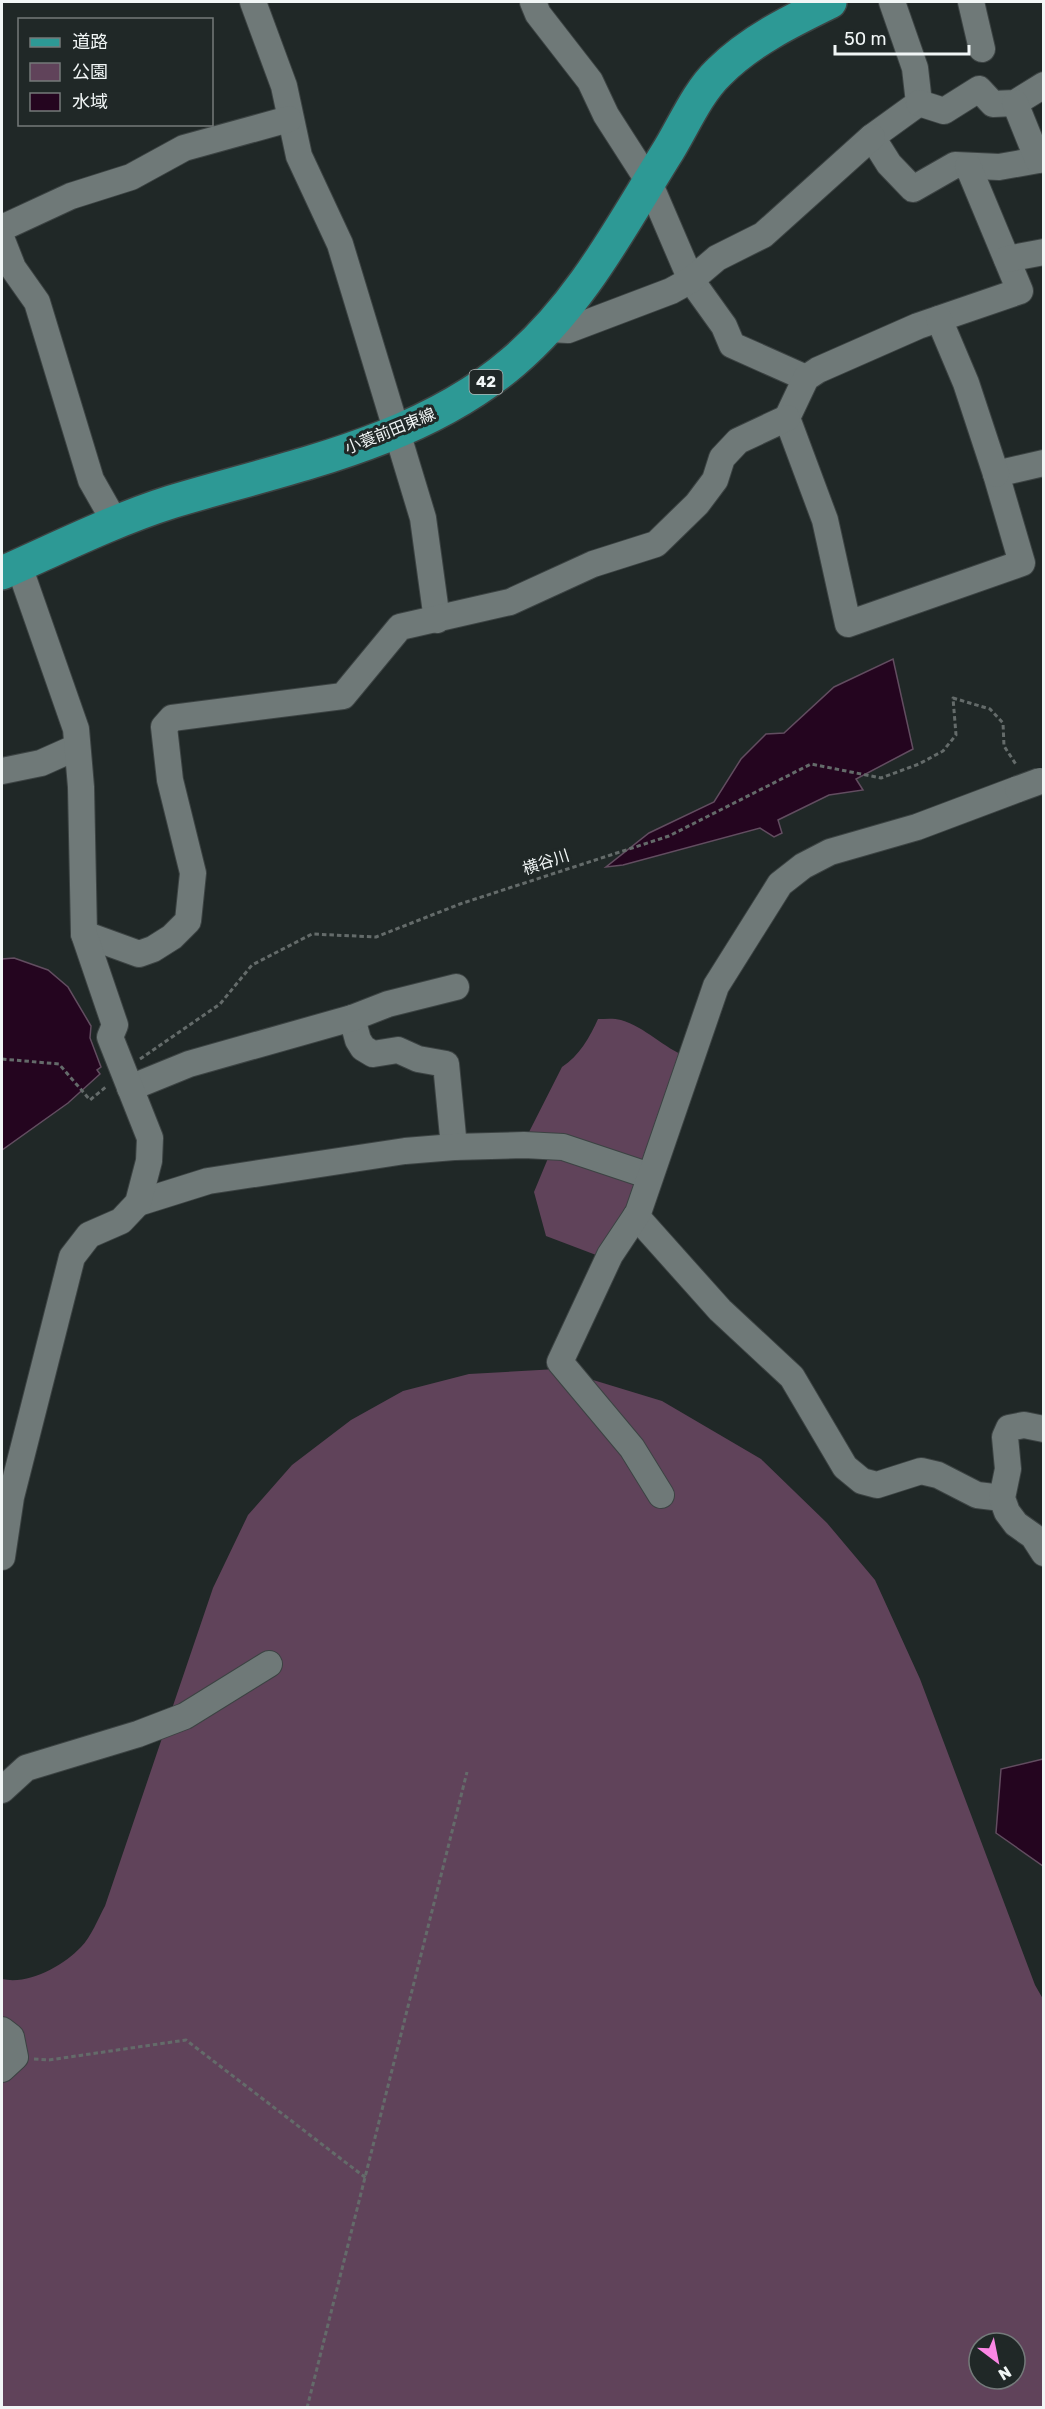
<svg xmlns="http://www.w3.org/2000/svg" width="1045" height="2409" viewBox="0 0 1045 2409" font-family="Rubik,'Noto Sans JP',sans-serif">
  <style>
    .green { fill: #60435a; fill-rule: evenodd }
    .water { fill: #24051f; stroke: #624d60; stroke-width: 1.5 }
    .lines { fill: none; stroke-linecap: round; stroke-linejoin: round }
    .minor-casing { stroke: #3c4343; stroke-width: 28 }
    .major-casing { stroke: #3c4343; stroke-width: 36 }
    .path { stroke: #646b6a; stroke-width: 3; stroke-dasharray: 4.5 3; stroke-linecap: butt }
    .minor { stroke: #6f7978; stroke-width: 26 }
    .major { stroke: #2d9995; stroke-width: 33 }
    .minor-bridge-casing { stroke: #3c4343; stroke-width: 28; stroke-linecap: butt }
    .minor-bridge { stroke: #6f7978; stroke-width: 26 }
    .labels { text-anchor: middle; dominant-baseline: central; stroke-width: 6; stroke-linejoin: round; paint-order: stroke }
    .shield { fill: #202827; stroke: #b2b8b8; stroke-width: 1.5 }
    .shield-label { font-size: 15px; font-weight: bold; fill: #f1f6f6 }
    .street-label { font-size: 16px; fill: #f1f6f6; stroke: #202827 }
  </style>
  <rect width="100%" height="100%" fill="#202827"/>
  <g class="green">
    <path d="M598 1019C605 1019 614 1018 621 1020 645 1027 664 1048 687 1057L648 1169 604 1258 546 1236 534 1192 556 1139 527 1136 562 1067C579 1056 590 1037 598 1019Z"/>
    <path d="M557 1369 662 1401 761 1459 827 1523 875 1580 920 1679 1035 1985 1043 1999V2407H2V1979C29 1985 63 1966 81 1947 91 1937 98 1919 105 1906L213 1588 248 1515 292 1465 351 1420 403 1391 469 1374ZM979 2343H1015V2379H979Z"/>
  </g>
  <g class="water">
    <path d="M893 659 913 749 856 779 863 790 829 795 778 820 782 833 774 837 760 828 623 865 606 867 649 833 714 802 741 759 766 734 784 733 834 687Z"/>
    <path d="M14 958 48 970 68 987 91 1026 90 1038 101 1067 97 1070 100 1074 68 1103 2 1150V959Z"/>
    <path d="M1043 1759H1044L1043 1866 996 1833 1001 1769Z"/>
  </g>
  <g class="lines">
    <defs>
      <g id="minor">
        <path d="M253 2 284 86 299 156 340 244 423 518 437 620"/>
        <path d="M533 2 538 14 590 81 606 115 649 182 691 280 724 326 732 345 806 378"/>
        <path d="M892 2 915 68 919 103 872 137 889 164 913 189 955 165 999 167 1044 159"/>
        <path d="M971 2 982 49"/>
        <path d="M919 103 944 111 979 89 993 104 1015 103 1044 85"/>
        <path d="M1015 103 1038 160"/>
        <path d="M968 166 1020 291 918 326 818 370 806 378 787 418 825 520 848 624 1022 563 996 474 1044 463"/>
        <path d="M2 228 71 196 131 177 184 148 289 119"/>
        <path d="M2 240 13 268 37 302 91 480 116 524"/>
        <path d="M1007 259 1044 252"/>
        <path d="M939 319 966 383 996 474"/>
        <path d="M549 329 568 330 671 291 691 280 717 258 763 235 872 137"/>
        <path d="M2 771 41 763 77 747"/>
        <path d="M84 934 139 954 153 949 172 937 188 921 193 873 170 780 164 727 172 718 343 696 400 627 510 602 593 564 656 544 697 504 715 480 722 458 738 441 787 418"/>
        <path d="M352 1018 358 1040 363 1048 373 1054 398 1050 418 1059 446 1064 454 1147"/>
        <path d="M130 1088 189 1064 352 1018 388 1004 456 987"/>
        <path d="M138 1203 208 1181 405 1151 454 1147 524 1145 563 1147 650 1176"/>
        <path d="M636 1216 720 1310 792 1377 845 1467 862 1481 877 1485 921 1471 938 1475 977 1495 1002 1498"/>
        <path d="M1044 1429 1024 1425 1009 1428 1005 1437 1008 1469 1002 1498 1007 1512 1016 1524 1033 1536 1044 1553"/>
        <path d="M661 1495 632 1448 560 1362 610 1255 638 1213 716 986 780 884 803 866 830 852 917 827 1018 789"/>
        <path d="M2 1557 11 1497 72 1257 89 1235 121 1221 138 1203 149 1161 150 1138 110 1037 115 1025 84 934 81 787 76 729 19 566"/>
        <path d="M2 1790 26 1768 138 1734 185 1716 269 1664"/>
        <path d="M2 2030 11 2037 15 2057 2 2069"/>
      </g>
      <path id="major" d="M2 573C56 549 114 520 171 502 287 467 419 443 513 362 582 303 621 226 668 151 684 125 697 93 719 72 750 41 791 21 830 2"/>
    </defs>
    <use href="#minor" class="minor-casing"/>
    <use href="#major" class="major-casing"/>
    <g class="path">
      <path d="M2 1059 59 1064 90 1100 107 1086"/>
      <path d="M140 1059 220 1004 252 965 312 934 376 937 460 904 669 836 811 764 881 778 919 764 943 751 956 735 953 698 990 709 1003 723 1004 746 1017 766"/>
      <path d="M34 2059 49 2060 186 2040 366 2178"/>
      <path d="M307 2408 467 1772"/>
    </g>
    <use href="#minor" class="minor"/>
    <use href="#major" class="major"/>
    <defs>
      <path id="minor-bridge" d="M1018 789 1040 781"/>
    </defs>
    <use href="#minor-bridge" class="minor-bridge-casing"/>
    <use href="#minor-bridge" class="minor-bridge"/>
  </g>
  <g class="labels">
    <rect class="shield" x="469.5" y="370" width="33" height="24" rx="4.5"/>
    <g class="shield-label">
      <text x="486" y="382">42</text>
    </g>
    <g class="street-label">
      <text transform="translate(390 431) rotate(-22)">小蓑前田東線</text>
      <text transform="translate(546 862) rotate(-18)">横谷川</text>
    </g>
  </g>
  <rect width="1045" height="2409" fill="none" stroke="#f1f6f6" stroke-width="6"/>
  <rect x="18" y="18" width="195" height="108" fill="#202827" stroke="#747a7a" stroke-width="1.5"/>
  <rect x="30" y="38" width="30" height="9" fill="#2d9995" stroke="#747a7a" stroke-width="1.5"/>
  <text x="72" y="48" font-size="18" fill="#f1f6f6">道路</text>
  <rect x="30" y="63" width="30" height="18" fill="#60435a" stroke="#747a7a" stroke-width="1.5"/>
  <text x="72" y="78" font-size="18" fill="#f1f6f6">公園</text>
  <rect x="30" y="93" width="30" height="18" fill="#24051f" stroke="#747a7a" stroke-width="1.5"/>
  <text x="72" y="108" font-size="18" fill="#f1f6f6">水域</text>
  <g transform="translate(997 2361) rotate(148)"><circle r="28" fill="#202827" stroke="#747a7a" stroke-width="1.5"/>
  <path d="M0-4.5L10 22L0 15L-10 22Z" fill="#fb87e5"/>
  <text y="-9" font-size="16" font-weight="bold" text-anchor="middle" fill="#f1f6f6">N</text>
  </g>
  <path d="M835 45v9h134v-9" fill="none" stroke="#f1f6f6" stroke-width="3"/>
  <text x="844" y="45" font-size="18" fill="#f1f6f6" stroke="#202827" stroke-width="4.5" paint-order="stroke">50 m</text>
</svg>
